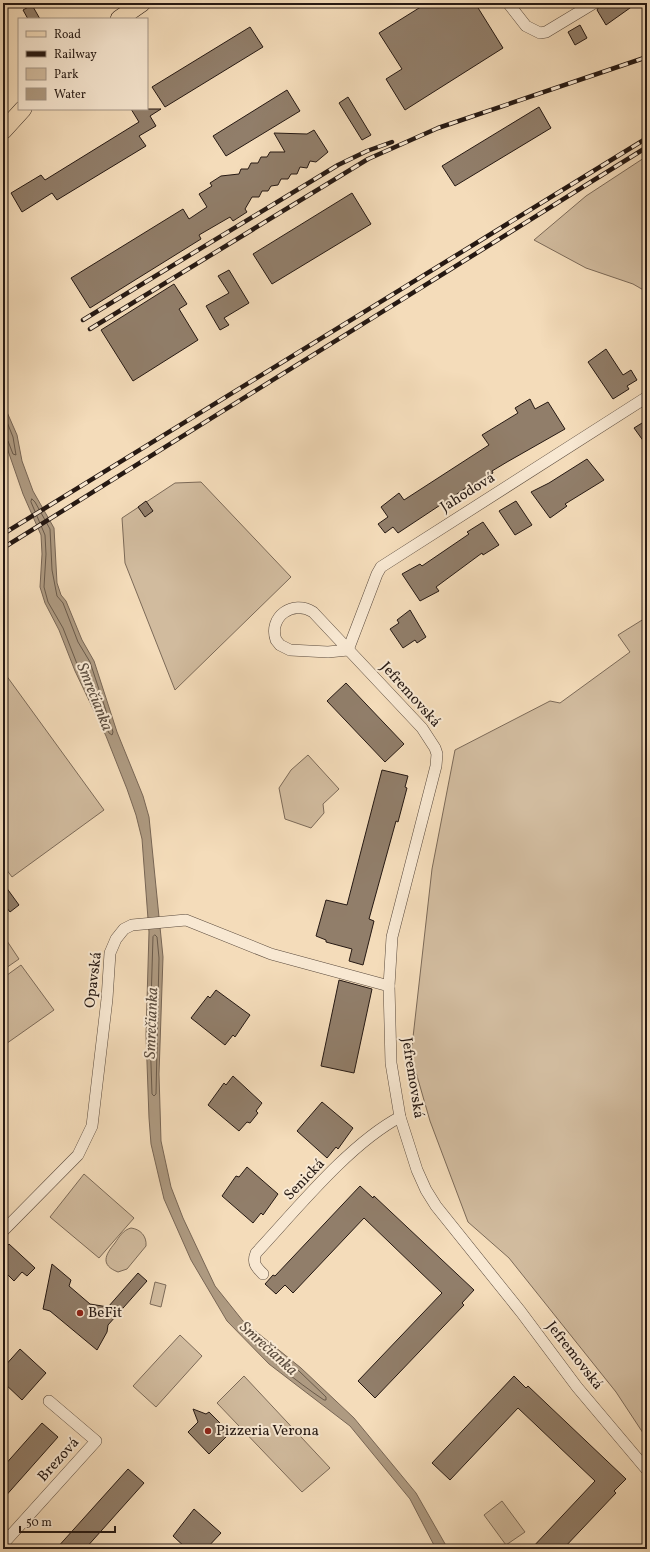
<svg xmlns="http://www.w3.org/2000/svg" width="650" height="1552" viewBox="0 0 650 1552" font-family="Vollkorn,serif">
  <style>
    .green { fill: #d1bb9e; stroke: #7c6a58 }
    .water { fill: #ae9a81; stroke: #786655 }
    .lines { fill: none; stroke-linecap: round; stroke-linejoin: round }
    .shore { stroke: #6a5a4a; stroke-width: 1 }
    .building { fill: #917e6a; stroke: #261913 }
    .street-casing { stroke: #5a4a3d; stroke-width: 12 }
    .primary-casing { stroke: #261913; stroke-width: 18 }
    .street { stroke: #f8e8d2; stroke-width: 11 }
    .primary { stroke: #f4dcba; stroke-width: 17 }
    .rail-casing { stroke: #261913; stroke-width: 4.5 }
    .rail { stroke: #f8e8d2; stroke-width: 3; stroke-dasharray: 9; stroke-linecap: butt }
    .poi-dot { fill: #8f2418; stroke: #f8e8d2; stroke-width: 1.5 }
    .labels { text-anchor: middle; dominant-baseline: central; stroke-width: 4; stroke-linejoin: round; paint-order: stroke }
    .street-label { font-size: 15px; fill: #261913; stroke: #f8e8d2 }
    .poi-label { font-size: 15px; fill: #261913; stroke: #f8e8d2; text-anchor: start }
    .water-label { font-size: 16px; font-style: italic; fill: #5c4d3f; stroke: #f8e8d2 }
  </style>
  <rect width="100%" height="100%" fill="#f4dcba"/>
  <filter id="stains"><feTurbulence type="fractalNoise" baseFrequency=".005" numOctaves="4"/><feColorMatrix values="0 0 0 0 .2 0 0 0 0 .09 0 0 0 0 .02 0 0 0 .5 -.17"/></filter>
  <radialGradient id="worn" r=".72"><stop offset=".6" stop-color="#630" stop-opacity="0"/><stop offset="1" stop-color="#630" stop-opacity=".3"/></radialGradient>
  <g class="green">
    <path d="M647 156V292L633 284 586 268 534 240 586 196Z"/>
    <path d="M201 482 291 577 175 690 125 563 122 518 175 483Z"/>
    <path d="M647 617V1439L616 1392 509 1258 468 1222 430 1121 411 1055 432 869 455 750 550 701 560 703 630 652 618 635Z"/>
    <path d="M3 671 104 810 12 877 3 865Z"/>
    <path d="M308 755 339 789 323 804 324 813 311 828 285 819 279 788 291 770Z"/>
    <path d="M3 935 19 959 3 970Z"/>
    <path d="M21 965 54 1010 3 1046V978Z"/>
    <path d="M84 1174 134 1218 99 1258 50 1217Z"/>
    <path d="M131 1228C140 1229 147 1236 146 1246L127 1269 118 1272C100 1265 105 1255 115 1243 119 1237 123 1230 131 1228Z"/>
    <path d="M155 1282 166 1285 161 1307 150 1304Z"/>
    <path d="M180 1335 202 1356 156 1407 133 1386Z"/>
    <path d="M244 1376 330 1468 302 1492 217 1403Z"/>
    <path d="M502 1501 525 1532 506 1545 484 1515Z"/>
  </g>
  <path class="water" d="M3 403 17 435 22 461 33 491 54 528 57 583 61 595 66 601 82 640 94 661 117 732 143 796 149 817 163 957 159 1074 161 1141 171 1187 183 1218 215 1286 243 1321 301 1368 354 1418 416 1493 448 1549H436L410 1499 350 1426 269 1364 227 1321 191 1260 164 1199 151 1144 149 1118 146 1035 149 932 142 839 136 815 127 789 106 736 75 671 59 630 45 603 40 587 42 554 41 535 23 494 5 442Z"/>
  <g class="lines">
    <g class="shore">
      <path d="M3 412 13 437 16 455 13 454 8 441 3 439"/>
      <path d="M32 499 35 502 50 529 52 570 57 596 63 603 78 642 90 662 113 732 112 735 109 733 79 669 63 628 48 602 44 587 46 554 45 535 31 502Z"/>
      <path d="M155 935 157 937 159 958 156 1094 154 1096 152 1094 150 1035 153 937Z"/>
      <path d="M243 1329H246L299 1371 326 1397V1400H324C294 1380 268 1358 243 1332Z"/>
    </g>
  </g>
  <g class="building">
    <path d="M427 3H475L503 48 405 110 386 79 402 69 379 33Z"/>
    <path d="M601 3H637L606 25 597 10Z"/>
    <path d="M32 5 40 19H28L23 10Z"/>
    <path d="M580 25 587 38 575 45 568 32Z"/>
    <path d="M250 27 263 47 165 107 152 87Z"/>
    <path d="M287 90 300 111 226 156 213 136Z"/>
    <path d="M348 97 371 135 362 140 339 103Z"/>
    <path d="M539 107 551 128 455 186 442 166Z"/>
    <path d="M131 109H161L150 116 156 126 139 136 146 146 57 200 52 193 22 212 11 193 41 175 45 180 139 122Z"/>
    <path d="M314 130 328 152 316 162 310 161 307 168 300 167 297 174H291L288 179H281L278 185 271 186 268 191H262L259 197H252L245 209 247 212 233 221 230 217 199 235 201 239 90 308 71 278 183 209 189 219 207 207 199 194 212 186 210 183 221 176 239 174 241 169H248L251 163H258L261 157H267L270 152H285L274 133 307 134Z"/>
    <path d="M352 193 371 224 272 284 253 254Z"/>
    <path d="M229 270 249 303 224 318 229 325 220 330 206 306 229 293 218 276Z"/>
    <path d="M174 284 187 304 179 309 198 340 133 381 101 330Z"/>
    <path d="M606 349 623 375 631 370 637 380 627 386 629 389 613 399 588 362Z"/>
    <path d="M530 399 535 409 548 402 565 429 507 462 492 471 493 473 466 488 398 533 393 527 385 533 378 524 388 517 381 507 399 493 404 500 489 445 482 435 518 413 515 408Z"/>
    <path d="M647 420V446L634 428Z"/>
    <path d="M587 459 604 480 565 504 567 506 550 518 531 492 549 483Z"/>
    <path d="M146 501 153 511 145 517 138 507Z"/>
    <path d="M516 501 532 525 515 535 499 511Z"/>
    <path d="M483 522 499 545 483 555 482 553 436 587 439 591 420 601 402 574 420 564 422 566 469 534 467 532Z"/>
    <path d="M410 610 426 637 417 643 415 640 403 648 390 629 399 623 397 620Z"/>
    <path d="M346 683 404 744 385 762 327 701Z"/>
    <path d="M382 770 408 776 405 787 407 788 398 822 396 821 369 919 374 921 363 965 349 961 352 949 326 942V940L316 936 326 900 347 905Z"/>
    <path d="M3 883 19 905 10 912 3 903Z"/>
    <path d="M339 980 372 989 354 1073 321 1066Z"/>
    <path d="M216 990 250 1015 235 1037 233 1035 225 1045 191 1018 208 996 210 998Z"/>
    <path d="M233 1076 262 1103 256 1111 258 1113 250 1123 247 1122 239 1131 208 1105 224 1083 226 1085Z"/>
    <path d="M322 1102 353 1128 338 1149 336 1147 327 1158 297 1131Z"/>
    <path d="M247 1167 278 1194 263 1215 261 1213 253 1223 222 1196 236 1176 239 1177Z"/>
    <path d="M360 1186 373 1198 374 1196 474 1290 462 1303 464 1305 375 1398 358 1381 442 1293 364 1218 293 1293 285 1285 276 1294 265 1284 273 1275 275 1276Z"/>
    <path d="M9 1244 35 1268 27 1276 22 1272 14 1281 3 1270V1251Z"/>
    <path d="M52 1264 71 1280 69 1286 90 1304 108 1307 138 1273 147 1281 108 1325 107 1332 97 1350 50 1311 43 1309Z"/>
    <path d="M20 1349 46 1373 22 1400 3 1382V1368Z"/>
    <path d="M514 1376 526 1388 528 1386 626 1479 614 1491 616 1493 563 1549H531L595 1481 518 1408 450 1480 432 1463Z"/>
    <path d="M193 1409 206 1414 209 1412 230 1433 209 1454 188 1432 198 1422Z"/>
    <path d="M42 1423 58 1437 3 1499V1467Z"/>
    <path d="M128 1469 144 1483 85 1549H56Z"/>
    <path d="M194 1509 221 1533 206 1549H187L173 1536Z"/>
  </g>
  <g class="lines">
    <defs>
      <g id="street">
        <path d="M508 3 526 26 540 33 546 32 594 3"/>
        <path d="M348 650 328 652 290 650 280 645 276 640C268 617 293 599 313 612L422 728 435 748 437 754 436 766 392 937 389 986 391 1063 400 1117 417 1170 426 1190 436 1206 521 1312 577 1387 647 1470"/>
        <path d="M348 650 377 574 381 567 647 397"/>
        <path d="M3 1231 78 1155 92 1126 107 999 110 953 116 939 124 929 132 925 186 920 271 954 389 986"/>
        <path d="M263 1274C256 1267 252 1263 256 1253 296 1210 349 1144 400 1117"/>
        <path d="M3 1544 96 1441 49 1401"/>
      </g>
      <g id="primary">
        <path d="M119 19 142 3"/>
        <path d="M3 131 23 109"/>
      </g>
    </defs>
    <use href="#street" class="street-casing"/>
    <use href="#primary" class="primary-casing"/>
    <use href="#street" class="street"/>
    <use href="#primary" class="primary"/>
    <defs>
      <g id="rail">
        <path d="M83 320 338 165 367 151 392 142"/>
        <path d="M90 329 368 159 438 128 647 57"/>
        <path d="M3 534 647 138"/>
        <path d="M3 548 647 147"/>
      </g>
    </defs>
    <use href="#rail" class="rail-casing"/>
    <use href="#rail" class="rail"/>
  </g>
  <g class="poi-dot">
    <circle cx="80" cy="1313" r="4"/>
    <circle cx="208" cy="1431" r="4"/>
  </g>
  <g class="labels">
    <g class="street-label">
      <text transform="translate(468 493) rotate(-32)">Jahodová</text>
      <text transform="translate(410 695) rotate(48)">Jefremovská</text>
      <text transform="translate(94 980) rotate(-83)">Opavská</text>
      <text transform="translate(412 1078) rotate(81)">Jefremovská</text>
      <text transform="translate(305 1180) rotate(-46)">Senická</text>
      <text transform="translate(574 1356) rotate(52)">Jefremovská</text>
      <text transform="translate(59 1460) rotate(-48)">Brezová</text>
    </g>
    <g class="poi-label">
      <text x="88" y="1313">BeFit</text>
      <text x="216" y="1431">Pizzeria Verona</text>
    </g>
    <g class="water-label">
      <text transform="translate(94 697) rotate(68)">Smrečianka</text>
      <text transform="translate(152 1023) rotate(-88)">Smrečianka</text>
      <text transform="translate(268 1349) rotate(42)">Smrečianka</text>
    </g>
  </g>
  <rect width="650" height="1552" fill="none" stroke="#f4dcba" stroke-width="16"/>
  <rect x="4" y="4" width="642" height="1544" fill="none" stroke="#261913" stroke-width="2"/>
  <rect x="8" y="8" width="634" height="1536" fill="none" stroke="#261913"/>
  <rect x="18" y="18" width="130" height="92" fill="#f8e8d2" stroke="#a49586"/>
  <rect x="26" y="31" width="20" height="6" fill="#f4dcba" stroke="#a49586"/>
  <text x="54" y="38" font-size="12" fill="#261913">Road</text>
  <rect x="26" y="51" width="20" height="6" fill="#261913" stroke="#a49586"/>
  <text x="54" y="58" font-size="12" fill="#261913">Railway</text>
  <rect x="26" y="68" width="20" height="12" fill="#d1bb9e" stroke="#a49586"/>
  <text x="54" y="78" font-size="12" fill="#261913">Park</text>
  <rect x="26" y="88" width="20" height="12" fill="#ae9a81" stroke="#a49586"/>
  <text x="54" y="98" font-size="12" fill="#261913">Water</text>
  <path d="M20 1526v6h95v-6" fill="none" stroke="#261913" stroke-width="2"/>
  <text x="26" y="1526" font-size="12" fill="#261913" stroke="#f8e8d2" stroke-width="3" paint-order="stroke">50 m</text>
  <rect width="100%" height="100%" filter="url(#stains)"/>
  <rect width="100%" height="100%" fill="url(#worn)"/>
</svg>
